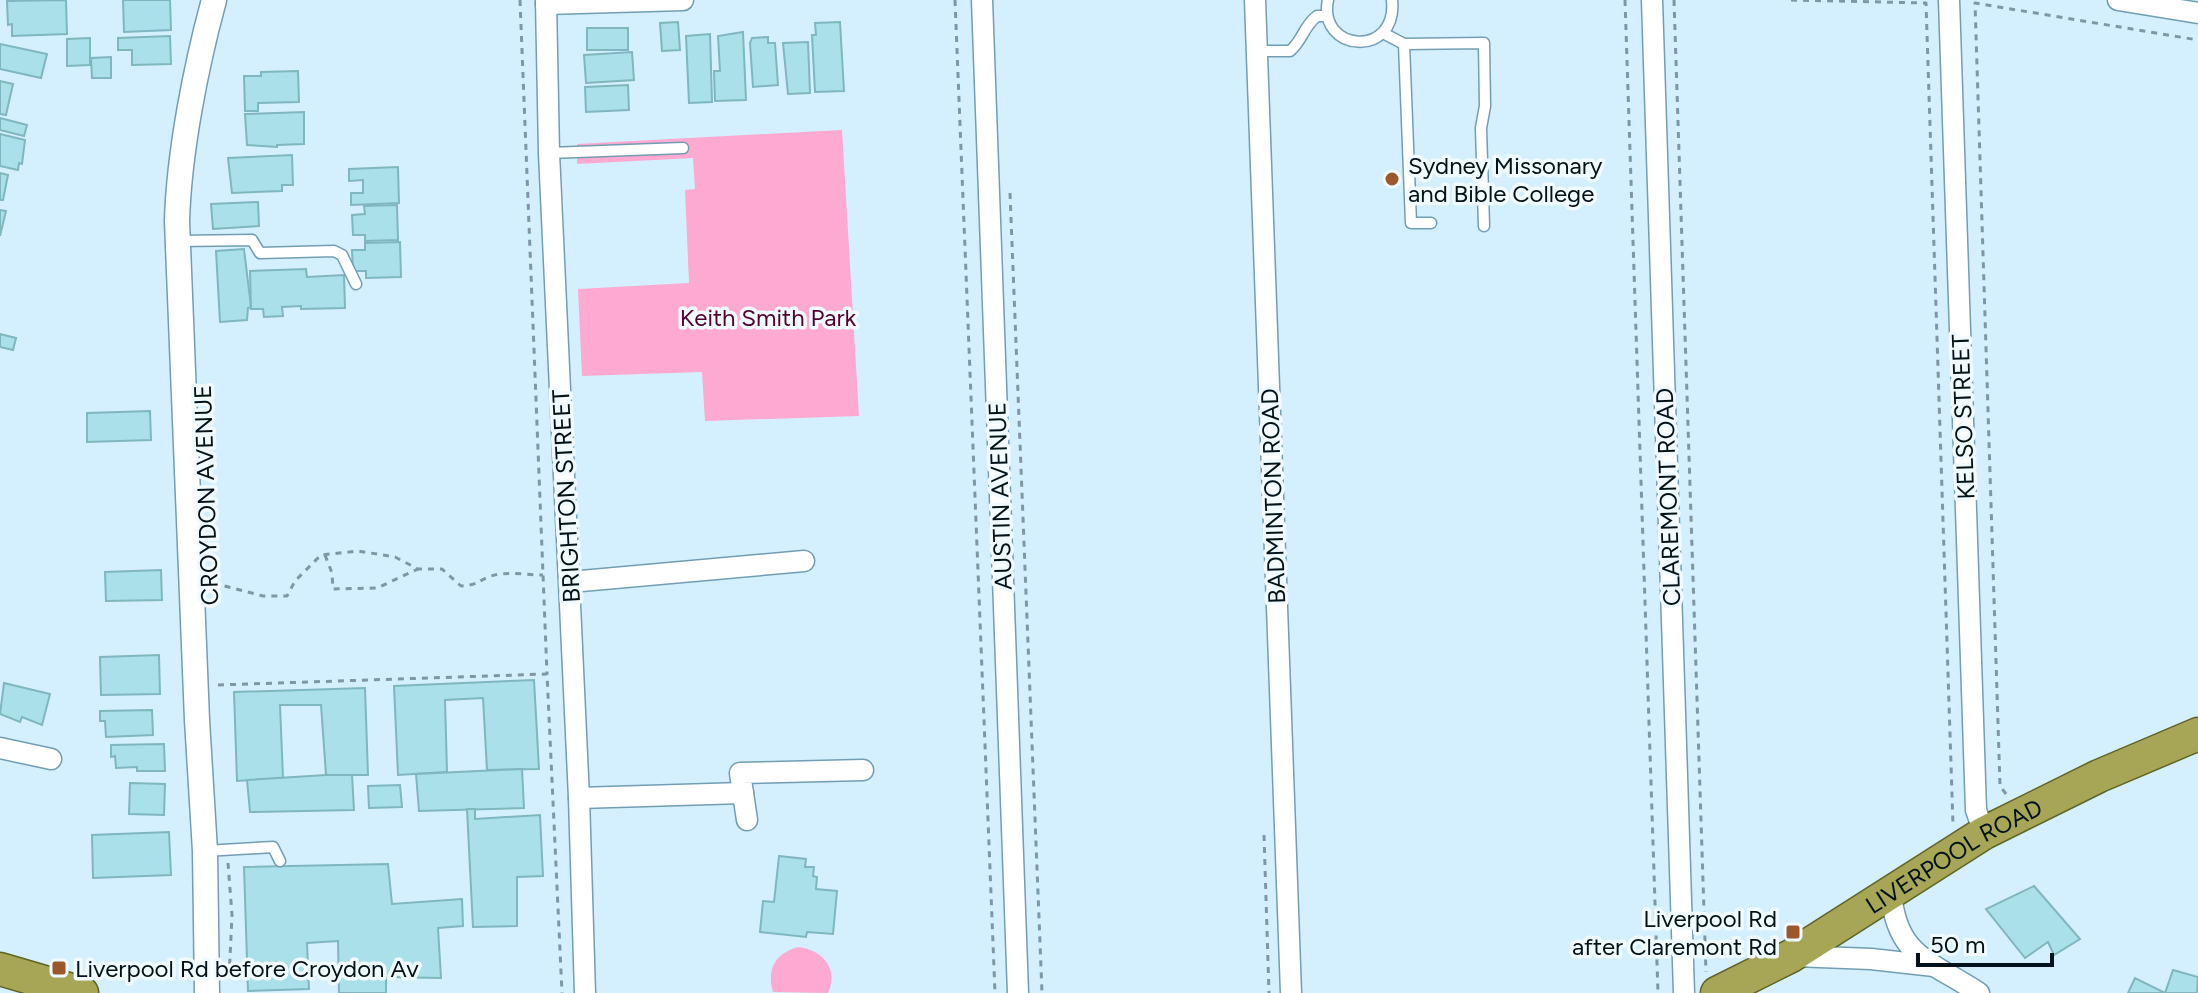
<svg xmlns="http://www.w3.org/2000/svg" width="2198" height="993" viewBox="0 0 2198 993" font-family="Figtree,sans-serif">
  <style>
    .green { fill: #fda9d1 }
    .building { fill: #a9e0ea; stroke: #7fb6bf; stroke-width: 2 }
    .lines { fill: none; stroke-linecap: round; stroke-linejoin: round }
    .service-casing { stroke: #719eb4; stroke-width: 13 }
    .minor-casing { stroke: #719eb4; stroke-width: 23 }
    .tertiary-casing { stroke: #719eb4; stroke-width: 27 }
    .trunk-casing { stroke: #5e6425; stroke-width: 35 }
    .path { stroke: #7f97a2; stroke-width: 3; stroke-dasharray: 6 6; stroke-linecap: butt }
    .service { stroke: #fff; stroke-width: 10 }
    .minor { stroke: #fff; stroke-width: 20 }
    .tertiary { stroke: #fff; stroke-width: 24 }
    .trunk { stroke: #a6a656; stroke-width: 32 }
    .poi-dot { fill: #9d572d; stroke: #f1faff; stroke-width: 3 }
    .labels { text-anchor: middle; dominant-baseline: central; stroke-width: 7; stroke-linejoin: round; paint-order: stroke }
    .poi-label { font-size: 24px; fill: #02121a; stroke: #f1faff; text-anchor: start }
    .park-label { font-size: 24px; fill: #530033; stroke: #f1faff }
    .street-label { font-size: 24px; fill: #02121a; stroke: #f1faff }
  </style>
  <rect width="100%" height="100%" fill="#d4f0fe"/>
  <g class="green">
    <path d="M842 130 859 416 705 421 702 372 582 376 578 289 689 283 685 190 695 189 693 158 577 164V144Z"/>
    <path d="M798 947C823 950 839 969 828 993L773 992C766 969 776 953 798 947Z"/>
  </g>
  <g class="building">
    <path d="M66 0 67 34 12 36V24L8 25 7 1Z"/>
    <path d="M123 0H170L171 30 124 32Z"/>
    <path d="M678 22 680 50 662 51 660 23Z"/>
    <path d="M840 22 844 91 815 92 812 35H816L815 23Z"/>
    <rect x="587" y="28" width="41" height="22"/>
    <path d="M743 32 746 100 715 101 714 71H720L718 36Z"/>
    <path d="M710 34 712 102 689 103 686 36Z"/>
    <path d="M170 36 171 64 132 65V50H118V38Z"/>
    <path d="M768 37V43H775L778 85 753 87 750 43 752 38Z"/>
    <path d="M90 38V65L67 66V39Z"/>
    <path d="M808 42 810 93 788 94 783 43Z"/>
    <path d="M0 44 47 54 41 78 0 69Z"/>
    <path d="M632 52 634 80 586 83 584 55Z"/>
    <path d="M111 57V78H92L91 58Z"/>
    <path d="M298 71 299 102 258 103V111H245L244 76H261V72Z"/>
    <path d="M0 81 13 84 6 115 0 114Z"/>
    <path d="M628 85 629 110 586 112 585 87Z"/>
    <path d="M304 112V144L277 145V147L247 145 245 114Z"/>
    <path d="M0 118 27 125 24 136 0 130Z"/>
    <path d="M0 134 25 140 22 164 19 163 18 170 0 166Z"/>
    <path d="M292 155 293 185H282V191L232 193 228 158Z"/>
    <path d="M398 167 399 203 351 205V193H363V180L349 181V169Z"/>
    <path d="M0 173 8 175 3 200H0Z"/>
    <path d="M258 202 259 226 213 229 211 204Z"/>
    <path d="M397 205 398 240 365 241V235H353L352 215 365 214 364 206Z"/>
    <path d="M0 210 6 211 0 236Z"/>
    <path d="M400 242 401 277 366 278V271H353L352 250H365V243Z"/>
    <path d="M244 249 251 307 248 308 247 320 220 322 216 251Z"/>
    <path d="M306 269 307 277 344 275 345 308 301 309V306L282 307 283 316 264 317 263 309H251L250 271Z"/>
    <path d="M0 334 16 338 13 350 0 347Z"/>
    <path d="M150 411 151 440 87 442V413Z"/>
    <path d="M161 570 162 600 106 601 105 572Z"/>
    <path d="M159 655 160 694 101 695 100 657Z"/>
    <path d="M534 680 539 769 487 770 483 698 445 700 447 772 398 775 394 686Z"/>
    <path d="M4 683 50 694 42 725 22 717 20 722 0 714Z"/>
    <path d="M365 688 368 775H326L321 705H280L283 778 237 781 234 692Z"/>
    <path d="M152 710 153 735 106 737 105 721H100V711Z"/>
    <path d="M164 744 165 771H137V767L116 768 115 756 111 757V745Z"/>
    <path d="M522 769 524 808 419 811 416 774Z"/>
    <path d="M326 775H352L354 810 250 812 247 780Z"/>
    <path d="M130 783 165 784 164 815 129 814Z"/>
    <path d="M400 785 402 807 369 808 368 786Z"/>
    <path d="M467 809H475V819L540 815 543 876 517 877V926L473 927Z"/>
    <path d="M169 832 171 875 93 878 92 835Z"/>
    <path d="M779 856 806 859 805 867H814L813 876 817 877 816 889 837 891 833 934 807 932 806 937 760 932 763 901 774 902Z"/>
    <path d="M388 864 392 904 462 899 463 926 438 928 441 978 386 977V993H339L338 941 307 943 309 989 248 991 244 867Z"/>
    <path d="M2034 886 2080 939 2054 955 2048 942 2025 958 1986 909Z"/>
    <path d="M2173 970 2198 977 2197 993H2128L2135 978 2165 993Z"/>
  </g>
  <g class="lines">
    <defs>
      <g id="service">
        <path d="M1328 0C1317 52 1398 59 1392 0"/>
        <path d="M1383 33 1404 44 1411 223H1431"/>
        <path d="M1404 44 1484 43 1485 106 1481 128 1484 226"/>
        <path d="M1257 51H1290C1303 40 1303 27 1317 16H1327"/>
        <path d="M549 153 683 148"/>
        <path d="M179 241 252 240 260 253 334 251 342 255 356 284"/>
        <path d="M205 851 273 847 280 861"/>
      </g>
      <g id="minor">
        <path d="M546 0 549 153 579 798 585 993"/>
        <path d="M982 0 1018 993"/>
        <path d="M1255 0 1291 993"/>
        <path d="M1652 0 1684 993"/>
        <path d="M1949 0 1976 810 1984 833"/>
        <path d="M2118 0 2198 13"/>
        <path d="M546 4 683 0"/>
        <path d="M570 582 804 561"/>
        <path d="M0 748 51 759"/>
        <path d="M579 798 743 793"/>
        <path d="M747 820 740 773 863 770"/>
        <path d="M1891 892C1896 957 1931 961 1979 993"/>
        <path d="M1794 956 1871 959 1934 966"/>
      </g>
      <path id="tertiary" d="M207 993 205 851 197 720 177 221C179 152 196 66 214 0"/>
      <g id="trunk">
        <path d="M0 969 82 993"/>
        <path id="s1" d="M1717 993 1791 956 1984 833 2099 776 2198 734"/>
      </g>
    </defs>
    <use href="#service" class="service-casing"/>
    <use href="#minor" class="minor-casing"/>
    <use href="#tertiary" class="tertiary-casing"/>
    <use href="#trunk" class="trunk-casing"/>
    <g class="path">
      <path d="M520 0 547 674"/>
      <path d="M955 0 995 993"/>
      <path d="M1625 0 1658 993"/>
      <path d="M1674 0 1706 972"/>
      <path d="M1791 0 1926 3 1953 825"/>
      <path d="M1010 193 1042 993"/>
      <path d="M325 555 332 573 333 589 377 588 418 569"/>
      <path d="M213 583 263 596H287L295 581 321 555 358 551 395 557 418 569H442L461 586C479 585 477 581 491 576 506 571 527 575 543 575"/>
      <path d="M218 685 547 674 562 993"/>
      <path d="M2006 794 2000 786 1975 3 2198 40"/>
      <path d="M1264 835 1269 993"/>
      <path d="M228 863 232 915 229 979"/>
    </g>
    <use href="#service" class="service"/>
    <use href="#minor" class="minor"/>
    <use href="#tertiary" class="tertiary"/>
    <use href="#trunk" class="trunk"/>
  </g>
  <g class="poi-dot">
    <circle cx="1392" cy="179" r="8"/>
    <rect x="1785" y="924" width="16" height="16" rx="4"/>
    <rect x="51" y="960" width="16" height="16" rx="4"/>
  </g>
  <g class="labels">
    <g class="poi-label">
      <text x="1408" y="165">Sydney Missonary<tspan x="1408" dy="28">and Bible College</tspan></text>
      <text x="1777" y="918" text-anchor="end">Liverpool Rd<tspan x="1777" dy="28">after Claremont Rd</tspan></text>
      <text x="75" y="968">Liverpool Rd before Croydon Av</text>
    </g>
    <g class="park-label">
      <text x="768" y="317">Keith Smith Park</text>
    </g>
    <g class="street-label">
      <text transform="translate(1963 417) rotate(-92)">KELSO STREET</text>
      <text transform="translate(206 495) rotate(-92)">CROYDON AVENUE</text>
      <text transform="translate(566 496) rotate(-93)">BRIGHTON STREET</text>
      <text transform="translate(1000 496) rotate(-92)">AUSTIN AVENUE</text>
      <text transform="translate(1273 496) rotate(-92)">BADMINTON ROAD</text>
      <text transform="translate(1668 497) rotate(-92)">CLAREMONT ROAD</text>
      <text stroke="none"><textPath href="#s1" startOffset="274">LIVERPOOL ROAD</textPath></text>
    </g>
  </g>
  <path d="M1918 953v12h134v-12" fill="none" stroke="#02121a" stroke-width="4"/>
  <text x="1930" y="953" font-size="24" fill="#02121a" stroke="#f1faff" stroke-width="6" paint-order="stroke">50 m</text>
</svg>
